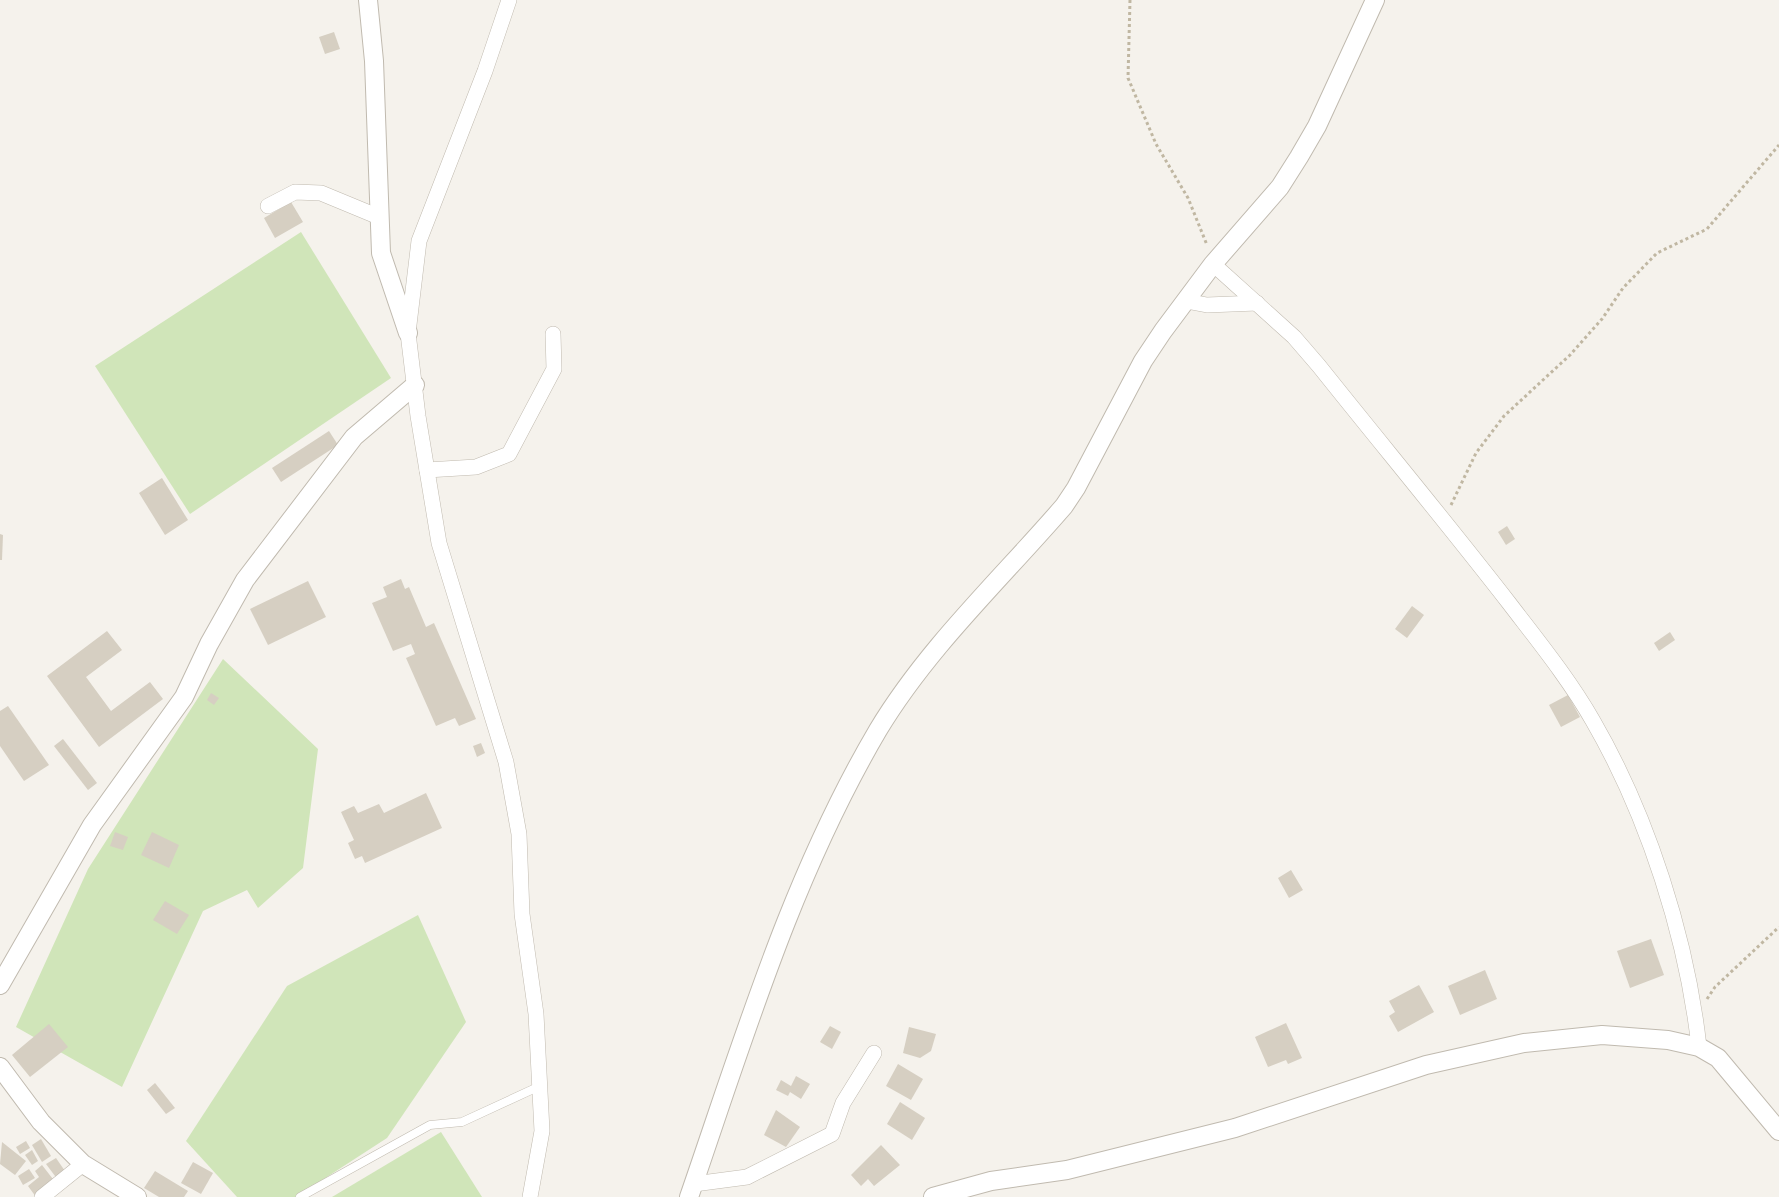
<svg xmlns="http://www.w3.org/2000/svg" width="1779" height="1197" viewBox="0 0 1779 1197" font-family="'Asap Condensed',sans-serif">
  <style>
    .green { fill: #d0e5b9 }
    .building { fill: #d6cfc2 }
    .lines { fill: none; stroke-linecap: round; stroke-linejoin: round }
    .service-casing { stroke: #c0baaf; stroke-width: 9 }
    .minor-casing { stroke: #c0baaf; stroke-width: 16 }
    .tertiary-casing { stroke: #c0baaf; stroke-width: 20 }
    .path { stroke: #c0b7a2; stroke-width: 3; stroke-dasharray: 3 3; stroke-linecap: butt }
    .service { stroke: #fff; stroke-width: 8 }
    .minor { stroke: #fff; stroke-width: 15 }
    .tertiary { stroke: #fff; stroke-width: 18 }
  </style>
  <rect width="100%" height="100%" fill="#f5f2ec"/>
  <g class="green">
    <path d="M301 232 391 378 190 514 95 366Z"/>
    <path d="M223 659 318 749 303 868 258 908 247 890 203 911 122 1087 16 1027 88 869Z"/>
    <path d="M418 915 466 1022 387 1138 296 1197H237L186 1141 287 986Z"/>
    <path d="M441 1132 482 1197H332Z"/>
  </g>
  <g class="building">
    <path d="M334 32 340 49 325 54 319 37Z"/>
    <path d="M291 202 303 222 275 238 264 218Z"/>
    <path d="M329 431 338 445 281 482 272 468Z"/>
    <path d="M162 478 188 520 165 535 139 493Z"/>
    <path d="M1507 526 1515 539 1506 545 1498 532Z"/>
    <path d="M0 534 3 535 2 560H0Z"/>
    <path d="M401 579 405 589 409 587 426 627 434 623 476 719 459 726 455 718 436 726 406 658 415 654 411 644 393 651 372 603 387 597 383 587Z"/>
    <path d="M308 581 326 617 268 645 250 609Z"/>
    <path d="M1412 606 1424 615 1407 638 1395 629Z"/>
    <path d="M107 631 122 650 86 677 111 711 150 682 163 699 99 747 47 676Z"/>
    <path d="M1670 632 1675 640 1659 651 1654 643Z"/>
    <path d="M211 693 219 698 214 705 207 700Z"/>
    <path d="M1568 695 1580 717 1561 727 1549 705Z"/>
    <path d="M8 706 49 765 24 781 0 746V711Z"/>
    <path d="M63 739 97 783 88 790 54 746Z"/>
    <path d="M481 743 485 753 477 757 473 746Z"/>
    <path d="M426 793 442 828 365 863 362 856 355 859 348 843 354 840 341 812 354 806 358 813 379 804 384 813Z"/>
    <path d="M115 832 128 837 123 850 110 846Z"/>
    <path d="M152 832 179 845 169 868 141 855Z"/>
    <path d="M1291 870 1303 890 1289 898 1278 878Z"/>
    <path d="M165 901 189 915 177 934 153 920Z"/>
    <path d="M1651 939 1664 975 1630 988 1617 951Z"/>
    <path d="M1485 970 1497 999 1460 1015 1448 986Z"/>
    <path d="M1419 985 1434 1012 1398 1032 1389 1016 1395 1012 1389 1001Z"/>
    <path d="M1286 1023 1302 1058 1288 1064 1286 1060 1268 1067 1255 1037Z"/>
    <path d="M49 1024 68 1047 30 1077 12 1055Z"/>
    <path d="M830 1026 841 1032 832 1049 820 1042Z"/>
    <path d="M909 1027 936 1034 931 1051 920 1058 903 1053Z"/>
    <path d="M898 1064 923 1079 911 1100 886 1086Z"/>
    <path d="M796 1076 810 1084 801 1099 790 1092 788 1096 776 1090 781 1080 791 1086Z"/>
    <path d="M155 1083 175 1108 166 1114 147 1090Z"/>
    <path d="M900 1102 925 1118 912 1140 887 1124Z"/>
    <path d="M776 1110 800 1127 786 1147 764 1135Z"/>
    <path d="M41 1139 51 1156 42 1162 32 1145Z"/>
    <path d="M26 1141 30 1148 20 1154 16 1147Z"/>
    <path d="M2 1142 26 1161 15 1175 0 1164Z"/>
    <path d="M881 1145 900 1165 874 1186 868 1179 861 1186 851 1175Z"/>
    <path d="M32 1150 38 1161 32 1165 25 1155Z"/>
    <path d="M56 1158 67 1174 58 1180 46 1164Z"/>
    <path d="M193 1162 213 1173 201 1194 181 1183Z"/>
    <path d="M42 1165 56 1183 36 1197 28 1186 39 1177 35 1171Z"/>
    <path d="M29 1169 35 1178 23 1185 18 1176Z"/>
    <path d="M155 1171 188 1191 184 1197H159L144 1188Z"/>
  </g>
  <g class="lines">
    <defs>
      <path id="service" d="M300 1197 430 1125 462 1122 540 1086"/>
      <g id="minor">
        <path d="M509 0 485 71 419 241 408 333 418 416 439 543 506 762 519 834 522 914 536 1014 542 1131 530 1197"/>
        <path d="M268 206 295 192 321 193 379 217"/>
        <path d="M1213 264 1294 337 1319 366C1382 445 1447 523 1509 603 1538 641 1569 679 1593 721 1648 816 1687 938 1699 1047"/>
        <path d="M1186 301 1207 305 1257 303"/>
        <path d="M427 470 476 467 509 454 554 369 553 334"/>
        <path d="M694 1184 747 1177 832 1134 843 1103 874 1053"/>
        <path d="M42 1197 83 1164"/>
      </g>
      <g id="tertiary">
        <path d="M368 0 374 61 381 253 408 333"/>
        <path d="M0 985 92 825 184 697 209 644 245 580 354 437 415 385"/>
        <path d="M0 1067 41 1122 83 1164 137 1197"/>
        <path d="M689 1197C744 1038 792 876 878 730 928 647 1001 579 1064 506L1076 488 1143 361 1163 331 1213 264 1280 187 1299 157 1317 126 1375 0"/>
        <path d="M933 1197 991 1181 1067 1170 1235 1128 1426 1065 1524 1043 1602 1035 1668 1040 1699 1047 1718 1058 1779 1131"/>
      </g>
    </defs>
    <use href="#service" class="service-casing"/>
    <use href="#minor" class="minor-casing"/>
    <use href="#tertiary" class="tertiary-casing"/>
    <g class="path">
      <path d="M1130 0 1128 78 1156 144 1188 198 1207 245"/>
      <path d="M1451 505 1476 453 1504 416 1570 355 1602 319 1623 288 1657 253 1707 229 1779 145"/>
      <path d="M1707 999 1715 987 1779 927"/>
    </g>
    <use href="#service" class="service"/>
    <use href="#minor" class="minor"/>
    <use href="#tertiary" class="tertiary"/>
  </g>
</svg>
